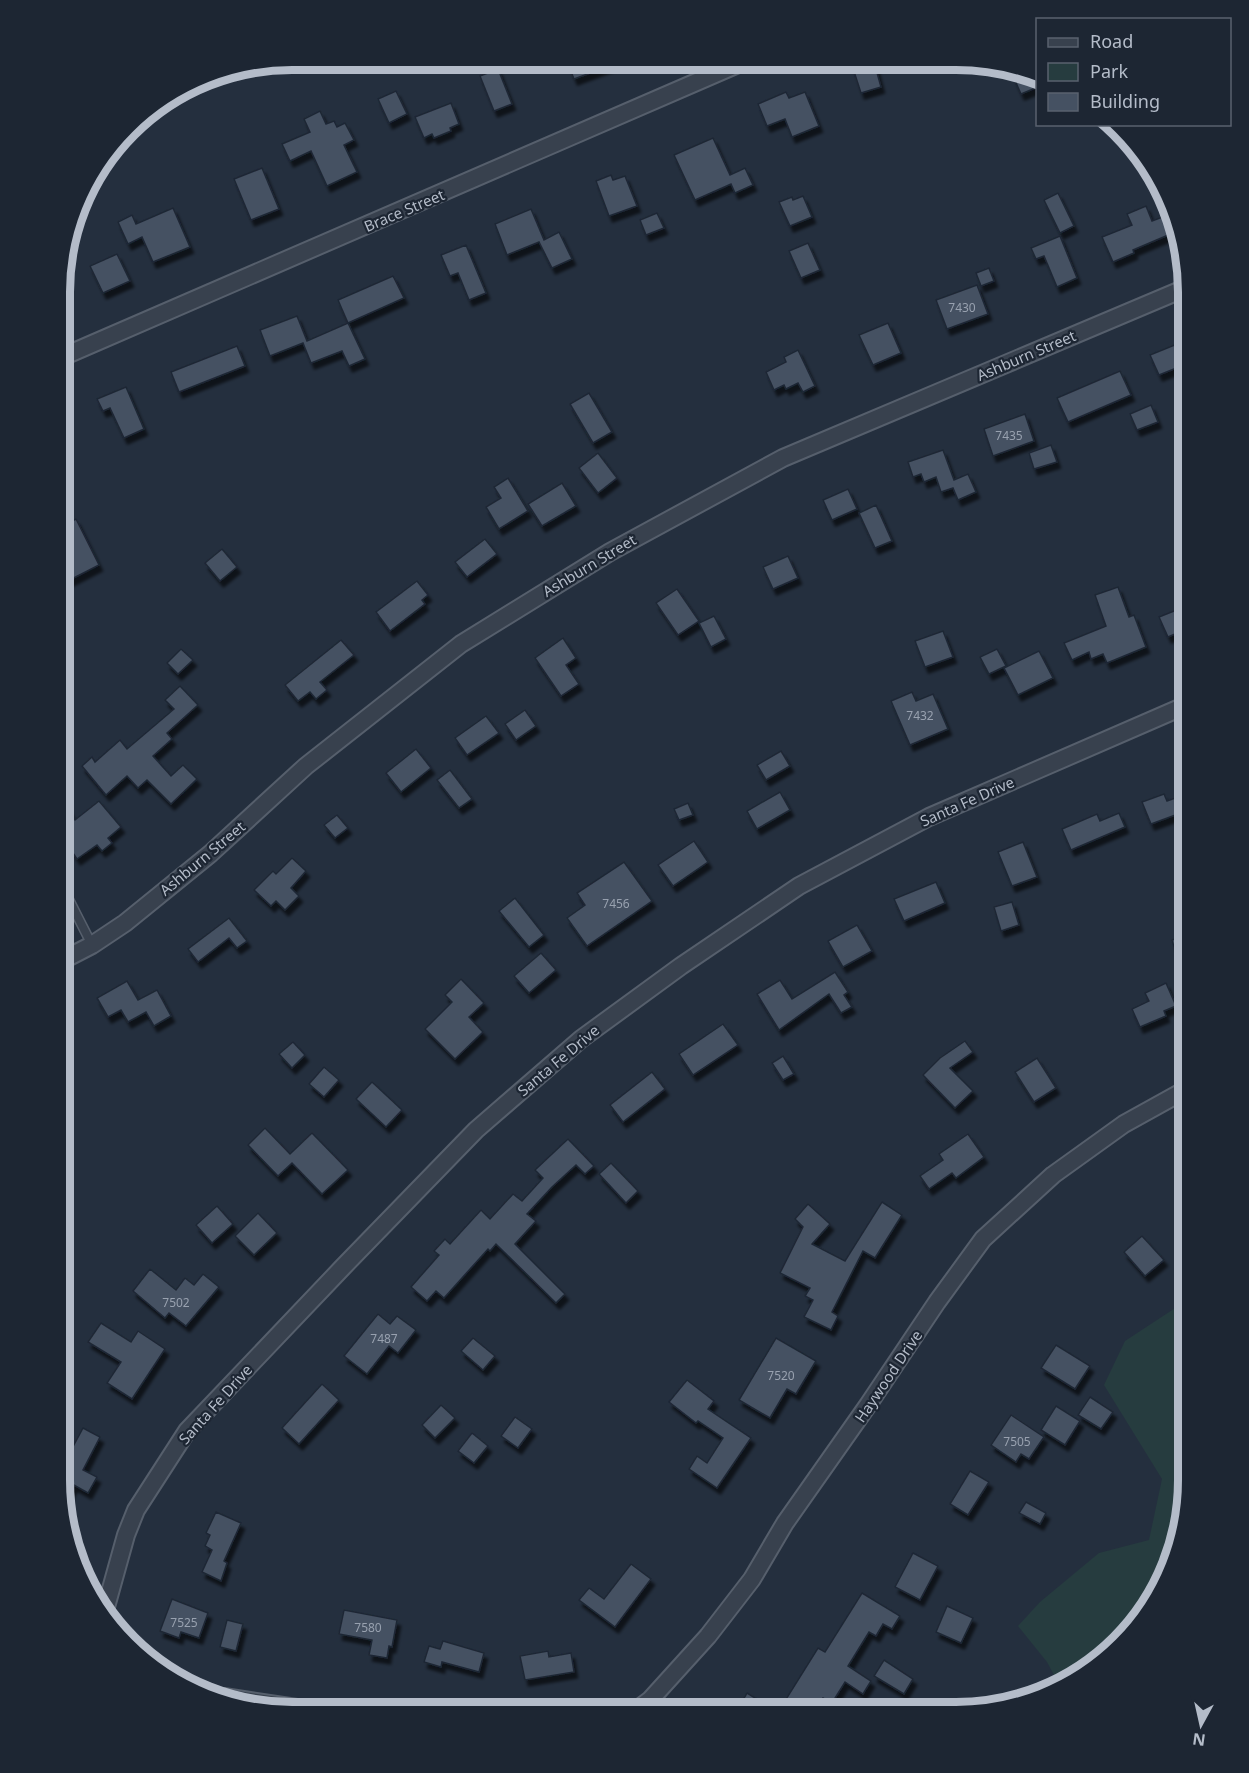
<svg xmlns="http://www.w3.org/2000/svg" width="1249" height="1773" viewBox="0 0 1249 1773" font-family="'Noto Sans',sans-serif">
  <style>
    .green { fill: #263c3f }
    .building { fill: #455162; stroke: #1f2835; stroke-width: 1.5; filter: url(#shadow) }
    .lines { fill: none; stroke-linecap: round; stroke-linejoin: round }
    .service-casing { stroke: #565f6c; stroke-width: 11 }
    .minor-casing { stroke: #565f6c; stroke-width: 20 }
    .service { stroke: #38414e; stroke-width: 8 }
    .minor { stroke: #38414e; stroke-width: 16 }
    .labels { text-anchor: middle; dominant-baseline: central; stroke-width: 4.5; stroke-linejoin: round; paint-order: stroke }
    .number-label { font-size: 12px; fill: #98a1af }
    .street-label { font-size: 15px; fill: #b4bcc9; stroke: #1d2633 }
    .rim { fill: none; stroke: #b4bcc9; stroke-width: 8 }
  </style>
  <defs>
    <filter id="shadow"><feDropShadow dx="3.5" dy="6" stdDeviation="1.5" flood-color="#0009"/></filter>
  </defs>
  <rect width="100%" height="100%" fill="#242f3e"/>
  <path class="green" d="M1189 1299 1188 1496 1177 1556 1150 1610 1110 1656 1061 1688 1047 1662 1018 1626 1040 1602 1099 1553 1149 1540 1162 1479 1104 1385 1125 1341Z"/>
  <g class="building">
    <path d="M567 61H619L620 62 574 79Z"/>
    <path d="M851 62H874L881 87 861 93Z"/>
    <path d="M498 69 512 104 494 111 480 76Z"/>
    <path d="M1026 72 1038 75V87L1021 94 1014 78Z"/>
    <path d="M396 91 407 114 389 123 378 99Z"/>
    <path d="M786 92 789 98 805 92 819 126 792 137 785 119 767 126 758 104Z"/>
    <path d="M451 103 459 124 450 128 451 131 434 138 432 134 424 138 415 117Z"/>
    <path d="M320 111 326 124 334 121 337 127 345 123 354 140 344 145 357 172 327 186 311 151 290 161 282 144 310 132 304 119Z"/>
    <path d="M713 138 730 175 745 168 753 185 735 193 731 184 695 200 674 155Z"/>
    <path d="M262 168 279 209 251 220 234 179Z"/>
    <path d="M611 175 613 180 625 176 637 206 609 216 596 181Z"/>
    <path d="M1058 193 1074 226 1060 233 1044 200Z"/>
    <path d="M803 196 812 217 790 226 779 202 792 197 793 200Z"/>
    <path d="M1146 206 1152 221 1165 216 1173 233 1133 250 1134 253 1113 262 1102 237 1132 225 1127 214Z"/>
    <path d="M173 208 190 247 153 262 142 237 128 244 118 222 132 215 136 224Z"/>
    <path d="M531 209 544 240 559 232 572 259 552 268 539 242 507 255 495 224Z"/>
    <path d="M657 213 664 228 646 235 640 220Z"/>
    <path d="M1060 236 1077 278 1057 287 1044 256 1036 259 1031 248Z"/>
    <path d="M808 243 820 270 801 278 789 251Z"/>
    <path d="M466 245 486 293 469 300 458 273 450 276 441 255Z"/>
    <path d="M117 254 130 281 103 293 90 266Z"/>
    <path d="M989 268 994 281 981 286 976 273Z"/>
    <path d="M393 276 404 298 348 323 338 300Z"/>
    <path d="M977 285 988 314 947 329 936 300Z"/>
    <path d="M297 316 307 341 348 323 365 359 349 366 342 351 311 363 303 343 270 356 260 330Z"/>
    <path d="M888 323 901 353 873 365 859 335Z"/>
    <path d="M1182 342 1189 363 1159 375 1150 355Z"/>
    <path d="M237 346 245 366 179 392 171 372Z"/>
    <path d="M798 350 815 386 803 392 798 383 786 389 784 385 774 390 766 372 786 362 784 357Z"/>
    <path d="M1120 371 1131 395 1068 422 1057 398Z"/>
    <path d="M126 387 144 429 124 438 110 408 103 411 97 399Z"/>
    <path d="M589 393 612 432 593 443 570 404Z"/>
    <path d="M1151 405 1158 422 1137 430 1130 414Z"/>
    <path d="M1025 414 1034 441 993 456 984 429Z"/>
    <path d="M1051 445 1057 462 1034 469 1029 453Z"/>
    <path d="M943 450 954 480 968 474 976 492 958 500 953 488 941 492 936 477 924 482 921 474 913 477 908 462Z"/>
    <path d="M598 453 617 478 598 493 579 468Z"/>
    <path d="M508 478 528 511 499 529 486 507 501 498 494 487Z"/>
    <path d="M562 483 576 506 542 526 528 504Z"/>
    <path d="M848 489 857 509 832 520 823 500Z"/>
    <path d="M876 505 892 541 875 548 859 513Z"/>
    <path d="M76 519 99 565 62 584V526Z"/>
    <path d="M485 539 497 554 467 577 455 562Z"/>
    <path d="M222 549 237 567 220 581 205 563Z"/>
    <path d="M788 556 798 578 773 589 763 567Z"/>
    <path d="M417 581 428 595 422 600 425 604 390 631 376 612Z"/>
    <path d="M1118 587 1129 617 1134 615 1146 647 1107 663 1103 654 1091 659 1089 652 1072 660 1064 643 1106 626 1095 595Z"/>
    <path d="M677 589 699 621 678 635 656 603Z"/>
    <path d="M1189 605V628L1168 637 1159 617Z"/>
    <path d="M714 616 726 639 711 647 699 623Z"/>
    <path d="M943 631 953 657 925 667 915 641Z"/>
    <path d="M563 638 576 658 566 665 579 684 561 696 535 658Z"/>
    <path d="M341 640 354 655 320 682 327 690 316 699 310 692 298 701 285 685Z"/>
    <path d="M181 649 193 660 178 674 167 663Z"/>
    <path d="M997 649 1006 666 989 674 980 657Z"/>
    <path d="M1039 651 1053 678 1018 695 1004 668Z"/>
    <path d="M180 686 198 705 167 733 172 739 153 756 171 776 183 765 197 779 171 804 147 780 138 788 127 776 106 795 82 766 92 757 95 762 120 740 127 749 174 709 165 700Z"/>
    <path d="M912 692 916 701 933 694 948 729 910 745 891 701Z"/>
    <path d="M525 710 536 726 516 740 505 724Z"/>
    <path d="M486 716 499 733 467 755 455 738Z"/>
    <path d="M416 749 431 768 401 792 386 773Z"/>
    <path d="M781 751 790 766 766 780 757 765Z"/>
    <path d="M450 770 472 799 459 808 437 780Z"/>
    <path d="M780 792 790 810 757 829 747 811Z"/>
    <path d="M1189 793V810L1151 824 1142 802 1164 794 1167 801Z"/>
    <path d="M61 797 75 820 99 801 121 827 108 838 112 843 102 851 97 845 77 859 61 835Z"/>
    <path d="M688 803 693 815 679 820 674 809Z"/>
    <path d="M1119 813 1125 827 1071 850 1062 829 1097 814 1100 821Z"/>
    <path d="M337 815 348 828 335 838 324 825Z"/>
    <path d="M694 841 708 862 673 886 658 865Z"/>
    <path d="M1023 842 1037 877 1012 886 998 852Z"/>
    <path d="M292 858 306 871 291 888 299 896 285 910 276 901 271 906 254 890 273 871 276 874Z"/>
    <path d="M624 862 652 901 587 946 567 918 585 905 577 893Z"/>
    <path d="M936 882 945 903 904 921 894 899Z"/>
    <path d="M515 898 544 935 529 947 499 911Z"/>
    <path d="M1012 902 1019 925 1001 931 994 907Z"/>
    <path d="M229 918 247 941 237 948 229 938 198 962 188 949Z"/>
    <path d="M857 925 872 951 843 967 828 941Z"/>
    <path d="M1189 934V956L1178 960 1172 940Z"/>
    <path d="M541 953 556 970 529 993 514 976Z"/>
    <path d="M835 972 848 992 844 995 852 1007 841 1013 829 994 779 1030 757 994 780 980 792 999Z"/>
    <path d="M461 979 484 1003 469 1017 483 1032 455 1059 425 1029 452 1002 445 995Z"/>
    <path d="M127 981 138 1000 157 990 171 1016 154 1026 146 1012 128 1022 121 1010 108 1017 97 998Z"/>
    <path d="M1166 983 1176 1006 1164 1011 1166 1016 1140 1027 1132 1009 1149 1001 1145 993Z"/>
    <path d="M723 1024 738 1045 693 1075 679 1054Z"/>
    <path d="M965 1041 973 1052 950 1068 973 1091 955 1108 923 1075 940 1058Z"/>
    <path d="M293 1042 305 1055 292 1068 279 1054Z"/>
    <path d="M783 1056 794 1074 783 1080 772 1063Z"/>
    <path d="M1037 1058 1056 1088 1034 1102 1015 1072Z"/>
    <path d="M324 1067 339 1080 324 1097 309 1084Z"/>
    <path d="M652 1072 665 1089 623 1122 610 1105Z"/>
    <path d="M372 1082 402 1110 386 1127 356 1099Z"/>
    <path d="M265 1128 290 1154 312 1133 348 1170 322 1194 292 1163 278 1176 248 1145Z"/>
    <path d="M968 1134 984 1157 956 1178 952 1173 929 1189 920 1176 943 1160 939 1154Z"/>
    <path d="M568 1139 594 1166 585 1174 576 1165 552 1187 527 1214 536 1221 515 1244 565 1294 556 1303 496 1244 490 1251 488 1249 444 1298 436 1291 427 1301 411 1287 439 1255 434 1251 445 1239 450 1244 481 1210 490 1219 513 1194 522 1201 543 1178 535 1170Z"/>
    <path d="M611 1163 638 1191 626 1203 599 1174Z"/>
    <path d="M882 1202 902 1215 875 1258 863 1251 832 1312 838 1316 831 1330 804 1317 813 1300 805 1296 810 1288 780 1273 803 1227 795 1219 808 1204 830 1224 812 1244 845 1261Z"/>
    <path d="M217 1206 233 1224 212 1243 196 1225Z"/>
    <path d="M258 1213 277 1233 254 1255 235 1236Z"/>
    <path d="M1142 1236 1164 1260 1145 1276 1124 1252Z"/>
    <path d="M150 1269 176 1290 185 1278 194 1285 203 1274 219 1287 186 1326 169 1313 165 1318 133 1291Z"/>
    <path d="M378 1314 390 1324 397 1316 416 1330 398 1353 389 1346 367 1374 344 1356Z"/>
    <path d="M101 1323 131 1342 138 1331 165 1349 132 1399 107 1383 121 1362 88 1342Z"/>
    <path d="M473 1338 495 1356 483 1370 461 1351Z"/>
    <path d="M776 1338 816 1361 796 1394 787 1389 770 1418 739 1400Z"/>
    <path d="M1056 1345 1090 1366 1075 1389 1041 1368Z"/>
    <path d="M687 1380 714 1401 708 1409 751 1438 717 1488 689 1469 697 1456 707 1463 723 1438 698 1421 696 1423 669 1402Z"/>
    <path d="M322 1384 339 1400 299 1444 282 1428Z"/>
    <path d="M1090 1397 1113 1412 1101 1429 1078 1415Z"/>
    <path d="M441 1405 455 1418 435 1438 422 1425Z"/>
    <path d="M1056 1406 1080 1421 1065 1445 1041 1430Z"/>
    <path d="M1011 1415 1044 1437 1029 1459 1021 1454 1016 1462 991 1445Z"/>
    <path d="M515 1417 532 1429 518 1448 501 1436Z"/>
    <path d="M83 1428 100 1437 83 1470 97 1477 88 1493 74 1485 65 1501 60 1481V1451L68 1456Z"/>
    <path d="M472 1433 488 1446 474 1463 458 1451Z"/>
    <path d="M970 1471 989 1482 968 1515 950 1504Z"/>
    <path d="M1026 1502 1046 1513 1040 1524 1019 1513Z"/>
    <path d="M216 1512 241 1523 224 1561 227 1563 221 1581 202 1572 212 1550 205 1546 210 1535 206 1533Z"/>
    <path d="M913 1553 938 1566 920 1600 895 1587Z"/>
    <path d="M631 1564 651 1579 615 1627 579 1600 589 1588 604 1599Z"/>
    <path d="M862 1593 900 1616 892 1629 883 1624 876 1636 869 1632 848 1666 871 1681 863 1694 845 1682 832 1703 823 1698 817 1708 808 1702 801 1713H796L783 1704 818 1648 825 1652Z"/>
    <path d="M172 1599 208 1613 199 1638 181 1632 179 1638 160 1631Z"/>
    <path d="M947 1606 973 1618 961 1643 936 1632Z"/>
    <path d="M344 1610 397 1620 392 1647 389 1646 387 1658 369 1655 372 1640 339 1634Z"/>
    <path d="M227 1620 243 1624 236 1651 220 1647Z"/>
    <path d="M443 1641 484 1653 479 1672 442 1662 441 1667 424 1662 429 1646 440 1649Z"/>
    <path d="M548 1651 549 1657 571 1653 574 1672 525 1680 520 1656Z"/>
    <path d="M884 1660 913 1679 904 1694 874 1676Z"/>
    <path d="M747 1693 778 1712H741L744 1708 740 1705Z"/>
  </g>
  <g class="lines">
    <defs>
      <path id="service" d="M61 884 92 945"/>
      <g id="minor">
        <path d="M62 357 745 61"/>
        <path d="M61 961 92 945 125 923 210 854 306 766 461 644 610 552 783 458 1188 287"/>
        <path d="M104 1614 126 1535 136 1510 187 1431 343 1267 476 1130 581 1039 681 966 799 886 929 817 1189 704"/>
        <path d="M224 1697 317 1711"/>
        <path d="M634 1712 650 1700 708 1636 752 1579 785 1523 868 1405 937 1302 983 1239 1053 1175 1124 1124 1189 1088"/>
      </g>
    </defs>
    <use href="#service" class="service-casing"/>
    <use href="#minor" class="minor-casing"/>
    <use href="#service" class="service"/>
    <use href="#minor" class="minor"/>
  </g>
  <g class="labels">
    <g class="number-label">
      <text x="962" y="307">7430</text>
      <text x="1009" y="435">7435</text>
      <text x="920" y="715">7432</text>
      <text x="616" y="903">7456</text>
      <text x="176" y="1302">7502</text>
      <text x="384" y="1338">7487</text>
      <text x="781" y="1375">7520</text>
      <text x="1017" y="1441">7505</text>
      <text x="184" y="1622">7525</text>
      <text x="368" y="1627">7580</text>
    </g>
    <g class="street-label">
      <text transform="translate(404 210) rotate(-23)">Brace Street</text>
      <text transform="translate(1026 355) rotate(-23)">Ashburn Street</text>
      <text transform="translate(589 565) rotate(-31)">Ashburn Street</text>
      <text transform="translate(967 801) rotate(-24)">Santa Fe Drive</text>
      <text transform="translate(202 858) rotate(-40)">Ashburn Street</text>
      <text transform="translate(558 1060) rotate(-40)">Santa Fe Drive</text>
      <text transform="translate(888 1376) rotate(-56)">Haywood Drive</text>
      <text transform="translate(215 1404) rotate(-48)">Santa Fe Drive</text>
    </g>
  </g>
  <path d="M0 0H1249V1773H0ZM292 70H956A222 222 0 0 1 1178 292V1480A222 222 0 0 1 956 1702H292A222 222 0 0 1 70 1480V292A222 222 0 0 1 292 70Z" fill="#1d2633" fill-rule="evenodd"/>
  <path class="rim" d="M292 70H956A222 222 0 0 1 1178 292V1480A222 222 0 0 1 956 1702H292A222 222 0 0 1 70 1480V292A222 222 0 0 1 292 70Z"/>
  <rect x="1036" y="18" width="195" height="108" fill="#1d2633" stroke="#59626f" stroke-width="1.5"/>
  <rect x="1048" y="38" width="30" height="9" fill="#38414e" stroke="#59626f" stroke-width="1.5"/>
  <text x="1090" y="48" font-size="18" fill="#b4bcc9">Road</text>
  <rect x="1048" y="63" width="30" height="18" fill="#263c3f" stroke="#59626f" stroke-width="1.5"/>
  <text x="1090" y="78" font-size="18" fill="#b4bcc9">Park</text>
  <rect x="1048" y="93" width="30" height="18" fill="#455162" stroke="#59626f" stroke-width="1.5"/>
  <text x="1090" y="108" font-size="18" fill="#b4bcc9">Building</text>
  <g transform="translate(1201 1725) rotate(188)" stroke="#1d2633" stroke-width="4.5" paint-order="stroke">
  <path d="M0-4.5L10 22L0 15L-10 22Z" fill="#b4bcc9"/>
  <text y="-9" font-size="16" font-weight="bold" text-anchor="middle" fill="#b4bcc9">N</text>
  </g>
</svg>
